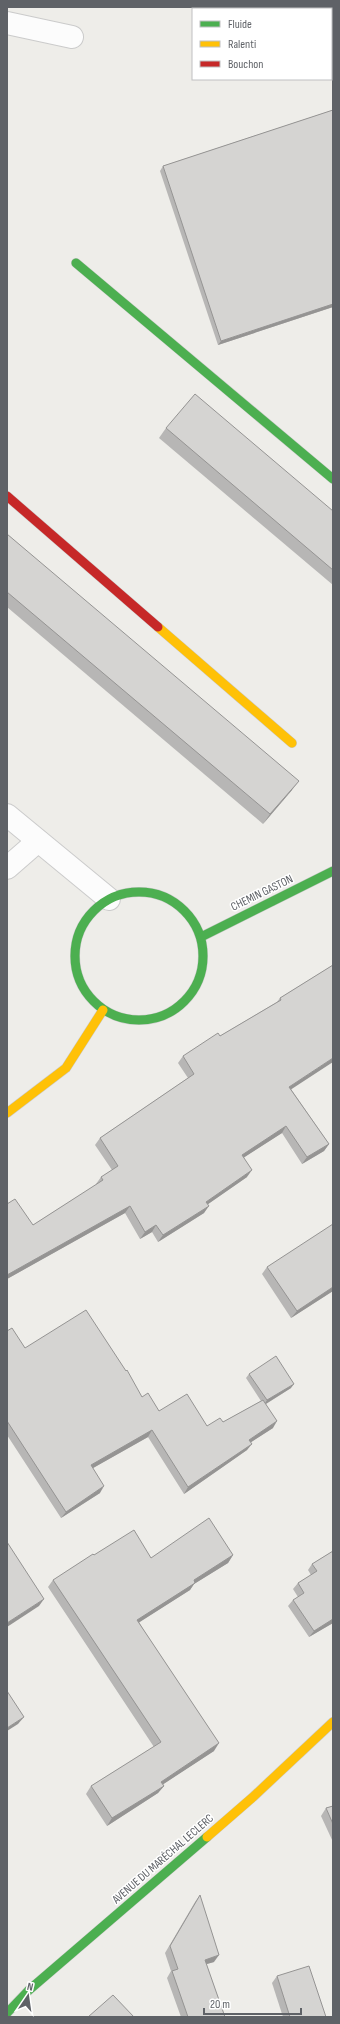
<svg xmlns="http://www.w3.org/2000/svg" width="340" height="2024" viewBox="0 0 340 2024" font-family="'Sofia Sans Condensed',sans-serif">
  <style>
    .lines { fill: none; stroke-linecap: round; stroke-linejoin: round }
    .street-casing { stroke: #cbcbcb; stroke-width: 24 }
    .fast-casing { stroke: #cacaca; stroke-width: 10 }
    .slow-casing { stroke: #cacaca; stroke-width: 10 }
    .jam-casing { stroke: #cacaca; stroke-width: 10 }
    .street { stroke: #fcfcfc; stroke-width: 22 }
    .fast { stroke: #4caf50; stroke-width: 9 }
    .slow { stroke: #ffc107; stroke-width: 9 }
    .jam { stroke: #c62828; stroke-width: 9 }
    .wall { fill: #b7b6b5 }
    .shaded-wall { fill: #959493 }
    .building { fill: #d5d4d2; stroke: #959493 }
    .labels { text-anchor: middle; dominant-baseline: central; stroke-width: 3; stroke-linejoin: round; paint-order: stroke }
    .street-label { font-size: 12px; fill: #5f6267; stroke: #fff }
  </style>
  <rect width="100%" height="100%" fill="#eeede9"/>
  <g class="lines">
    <defs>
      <g id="street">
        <path d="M7 23 72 37"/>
        <path d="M7 815 109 899"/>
        <path d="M7 868 38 841"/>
      </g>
      <g id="fast">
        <path d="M76 263 333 479"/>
        <circle cx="139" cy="956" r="64"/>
        <path d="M201 937 333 871"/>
        <path d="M7 2013 29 1990 207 1837"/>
      </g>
      <g id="slow">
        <path d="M158 627 292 743"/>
        <path d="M7 1113 66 1068 103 1010"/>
        <path d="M207 1837 253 1797 333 1722"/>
      </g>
      <path id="jam" d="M7 496 158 627"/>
    </defs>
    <use href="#street" class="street-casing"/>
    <use href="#fast" class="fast-casing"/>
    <use href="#slow" class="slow-casing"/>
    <use href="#jam" class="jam-casing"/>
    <use href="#street" class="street"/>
    <use href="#fast" class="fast"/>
    <use href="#slow" class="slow"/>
    <use href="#jam" class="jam"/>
  </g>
  <g class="wall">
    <path d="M333 110V307L218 345 160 171 163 166Z"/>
    <path d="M166 428 333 511V585L159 438Z"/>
    <path d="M7 534 292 790 263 824 7 607Z"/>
    <path d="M333 965 291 1089 329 1144 324 1151 302 1164 282 1133 244 1157 247 1177 208 1204 204 1213 158 1242 152 1232 140 1239 125 1213 7 1279V1204L33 1225 96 1185V1184L101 1177 112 1170 95 1145 100 1138 188 1078 178 1063 183 1056 220 1036 277 1002 280 998Z"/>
    <path d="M267 1267 333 1291 291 1318 262 1274Z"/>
    <path d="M7 1331 25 1348 142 1397 159 1411 207 1426 223 1422 261 1401 246 1378 249 1374 291 1388 266 1404 273 1428 251 1442 247 1450 184 1494 148 1437 93 1468 100 1493 61 1518 7 1435Z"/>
    <path d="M333 1551V1623L309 1637 288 1606 293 1600 298 1597 293 1589 298 1583 311 1575 308 1570 312 1564Z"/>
    <path d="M94 1555 151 1558 233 1555 228 1563 194 1584 190 1590 139 1622 214 1751 163 1784 164 1786 158 1793 107 1826 86 1794 91 1786 154 1747 48 1587 53 1580Z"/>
    <path d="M333 1806V1842L321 1816 326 1808Z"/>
    <path d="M200 1895 214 1962 206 1964 225 2017H181L167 1978 171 1971 165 1953 195 1902Z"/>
    <path d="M277 1976 326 2017H283L272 1983Z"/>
  </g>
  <g class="shaded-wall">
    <path d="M333 304V307L218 345 221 341Z"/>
    <path d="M299 781 292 790 263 824 270 814Z"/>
    <path d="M333 1058V1062L284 1094 289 1087Z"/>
    <path d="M286 1126 282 1133 237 1162 242 1155Z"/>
    <path d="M329 1144 324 1151 302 1164 307 1157Z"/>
    <path d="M252 1170 247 1177 201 1209 206 1202Z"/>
    <path d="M130 1206 125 1213 7 1279V1275Z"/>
    <path d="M209 1206 204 1213 158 1242 163 1235Z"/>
    <path d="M156 1225 152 1232 140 1239 145 1232Z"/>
    <path d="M333 1287V1291L291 1318 297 1311Z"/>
    <path d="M294 1384 291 1388 264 1405 267 1400Z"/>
    <path d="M277 1421 273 1428 245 1446 249 1440Z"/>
    <path d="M152 1430 148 1437 86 1472 91 1465Z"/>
    <path d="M252 1444 247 1450 184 1494 188 1487Z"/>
    <path d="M104 1486 100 1493 61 1518 66 1512Z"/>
    <path d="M233 1555 228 1563 194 1584 190 1590 132 1627 137 1620 194 1580Z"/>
    <path d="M44 1599 39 1606 7 1627V1623Z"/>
    <path d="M333 1619V1623L309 1637 314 1631Z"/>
    <path d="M24 1717 18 1724 7 1731V1728Z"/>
    <path d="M219 1743 214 1751 156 1789 161 1782Z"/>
    <path d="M164 1786 158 1793 107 1826 112 1818Z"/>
    <path d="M219 1955 214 1962 200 1966 205 1960Z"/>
  </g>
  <g class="building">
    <path d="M333 110V304L221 341 163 166Z"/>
    <path d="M195 394 333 511V570L166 428Z"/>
    <path d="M7 534 299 781 270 814 7 592Z"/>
    <path d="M333 965V1058L289 1087 329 1144 307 1157 286 1126 242 1155 252 1170 206 1202 209 1206 163 1235 156 1225 145 1232 130 1206 7 1275V1204L15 1199 33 1225 103 1180 101 1177 118 1166 100 1138 194 1074 183 1056 218 1033 220 1036 281 1000 280 998Z"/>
    <path d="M333 1224V1287L297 1311 267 1267Z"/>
    <path d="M86 1310 126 1371 127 1370 142 1397 148 1393 159 1411 187 1394 207 1426 220 1418 223 1422 263 1400 277 1421 249 1440 252 1444 188 1487 152 1430 91 1465 104 1486 66 1512 7 1421V1331L12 1328 25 1348Z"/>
    <path d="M276 1356 294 1384 267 1400 249 1374Z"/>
    <path d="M209 1518 233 1555 194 1580 195 1583 137 1620 219 1743 161 1782 164 1786 112 1818 91 1786 161 1742 53 1580 93 1554 94 1555 134 1530 151 1558Z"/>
    <path d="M7 1542 44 1599 7 1623Z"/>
    <path d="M333 1551V1619L314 1631 293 1600 304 1593 298 1583 317 1571 312 1564Z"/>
    <path d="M7 1691 24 1717 7 1728Z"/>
    <path d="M333 1806V1824L326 1808Z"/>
    <path d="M200 1895 219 1955 205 1960 225 2017H188L172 1971 178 1969 170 1946Z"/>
    <path d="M309 1966 326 2017H290L277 1976Z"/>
    <path d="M113 1995 134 2017H88Z"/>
  </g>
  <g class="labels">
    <g class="street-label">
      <text transform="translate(262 893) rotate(-26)">CHEMIN GASTON</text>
      <text transform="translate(163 1859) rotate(-41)">AVENUE DU MARÉCHAL LECLERC</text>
    </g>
  </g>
  <rect width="340" height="2024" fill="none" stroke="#5f6267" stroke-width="16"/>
  <rect x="192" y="8" width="140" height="72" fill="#ffffff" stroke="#bfc0c2"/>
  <rect x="200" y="21" width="20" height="6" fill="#4caf50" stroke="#bfc0c2"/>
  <text x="228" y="28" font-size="12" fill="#5f6267">Fluide</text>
  <rect x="200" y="41" width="20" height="6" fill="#ffc107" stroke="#bfc0c2"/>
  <text x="228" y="48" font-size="12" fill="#5f6267">Ralenti</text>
  <rect x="200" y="61" width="20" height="6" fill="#c62828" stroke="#bfc0c2"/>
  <text x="228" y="68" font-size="12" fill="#5f6267">Bouchon</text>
  <g transform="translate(28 1996) rotate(13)" stroke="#ffffff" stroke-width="3" paint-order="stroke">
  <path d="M0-3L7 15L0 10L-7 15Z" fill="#5f6267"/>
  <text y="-6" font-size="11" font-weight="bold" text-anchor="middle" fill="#5f6267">N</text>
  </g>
  <path d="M204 2008v6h97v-6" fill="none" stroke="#5f6267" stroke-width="2"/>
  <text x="210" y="2008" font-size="12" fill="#5f6267" stroke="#ffffff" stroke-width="3" paint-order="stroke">20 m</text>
</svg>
